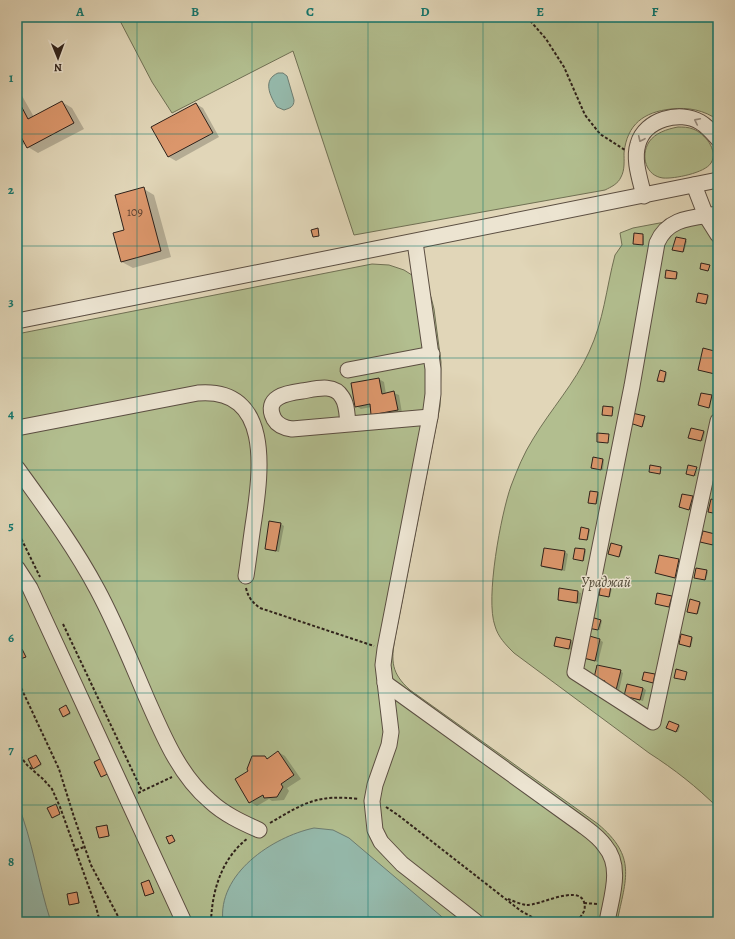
<svg xmlns="http://www.w3.org/2000/svg" width="735" height="939" viewBox="0 0 735 939" font-family="Alegreya,serif">
  <style>
    .green { fill: #b2be8f; stroke: #707054 }
    .water { fill: #95b9ab; stroke: #6c7c71 }
    .shadow { fill: #0003 }
    .building { fill: #db966b; stroke: #2e211a }
    .lines { fill: none; stroke-linecap: round; stroke-linejoin: round }
    .minor-casing { stroke: #5b4e42; stroke-width: 17 }
    .path { stroke: #2e211a; stroke-width: 2; stroke-dasharray: 3 2; stroke-linecap: butt }
    .minor { stroke: #ece4d1; stroke-width: 15 }
    .oneway { stroke: #968c7f }
    .grid { fill: none; stroke: #0f766e; stroke-width: 1; stroke-opacity: 0.55 }
    .labels { text-anchor: middle; dominant-baseline: central; stroke-width: 3; stroke-linejoin: round; paint-order: stroke }
    .number-label { font-size: 12px; fill: #593e2e }
    .park-label { font-size: 14px; font-style: italic; fill: #4f4837; stroke: #ece4d1 }
    .neatline { fill: none; stroke: #0f766e; stroke-width: 1.5 }
    .grid-label { font-size: 13px; text-anchor: middle; font-weight: bold; fill: #0f766e }
  </style>
  <rect width="100%" height="100%" fill="#e1d6b8"/>
  <filter id="stains"><feTurbulence type="fractalNoise" baseFrequency=".005" numOctaves="4"/><feColorMatrix values="0 0 0 0 .2 0 0 0 0 .09 0 0 0 0 .02 0 0 0 .5 -.17"/></filter>
  <radialGradient id="worn" r=".72"><stop offset=".6" stop-color="#630" stop-opacity="0"/><stop offset="1" stop-color="#630" stop-opacity=".3"/></radialGradient>
  <g class="green">
    <path d="M118 17H712L718 20V120C704 110 688 107 671 109 644 112 627 124 624 153 624 160 625 170 621 177 618 184 611 187 605 190L354 235 293 51 172 113 152 82Z"/>
    <path d="M678 127C683 127 688 127 693 129 704 133 719 150 711 163 705 173 674 179 663 178 646 176 640 156 649 142 655 133 667 129 678 127Z"/>
    <path d="M718 212V808C697 787 674 769 649 753L514 653C506 645 498 637 495 626 485 599 501 514 511 486 517 470 524 453 533 439 551 409 575 383 589 352 604 320 606 289 615 255L622 245 620 233 633 228Z"/>
    <path d="M372 264 389 265 404 270 415 277 424 286 431 297 434 309 441 362 440 406 395 638C391 661 391 673 410 690L598 824C637 857 626 878 617 922H17V334Z"/>
  </g>
  <g class="water">
    <path d="M278 73H283L287 76 294 100C294 107 290 108 284 110L277 107C270 96 262 80 278 73Z"/>
    <path d="M17 802C33 841 38 883 51 922H17Z"/>
    <path d="M314 828 333 830 349 838 448 922H223C217 874 272 837 314 828Z"/>
  </g>
  <g class="shadow">
    <path d="M17 87 34 117 62 102 72 108 84 129 38 153 28 147 26 143 17 148Z"/>
    <path d="M196 104 203 108 219 137 176 161 169 157 153 127Z"/>
    <path d="M144 189 154 195 171 257 133 268 122 262 114 233 125 230Z"/>
    <path d="M635 234 644 236V245L634 244Z"/>
    <path d="M676 238 687 241 684 252 675 250Z"/>
    <path d="M667 271 678 273 677 279 667 278Z"/>
    <path d="M707 296H709L707 304 697 302Z"/>
    <path d="M718 353V375L699 370Z"/>
    <path d="M666 373 667 374 665 382 660 381Z"/>
    <path d="M379 379 384 382 386 394 394 393 399 395 402 413 377 417 372 414 371 407 361 409 356 406Z"/>
    <path d="M711 396 712 397 710 408 699 405Z"/>
    <path d="M644 417 645 418 643 427 632 424Z"/>
    <path d="M704 432H705L703 441 691 438Z"/>
    <path d="M603 460H604L603 470 593 468Z"/>
    <path d="M696 468H697L696 476 688 474Z"/>
    <path d="M598 493 599 494 597 504 589 503Z"/>
    <path d="M692 497 695 499 693 511 680 507Z"/>
    <path d="M281 524 284 526 279 552 269 550 266 548Z"/>
    <path d="M582 528 590 530 588 540 581 539Z"/>
    <path d="M715 535 716 536 714 545 702 542Z"/>
    <path d="M621 547H623L620 557 610 554Z"/>
    <path d="M545 549 565 552 568 554 565 571 545 568 542 566Z"/>
    <path d="M585 550 586 551 584 561 575 559Z"/>
    <path d="M679 560 682 562 678 579 656 573Z"/>
    <path d="M707 571 708 572 706 580 696 578Z"/>
    <path d="M610 587 612 588 610 597 600 595Z"/>
    <path d="M578 592 581 593 580 604 562 601 559 599Z"/>
    <path d="M671 597 675 599 672 608 656 603Z"/>
    <path d="M700 603H701L698 614 689 612Z"/>
    <path d="M600 621H602L600 630 590 628Z"/>
    <path d="M682 635 693 638 691 647 680 644Z"/>
    <path d="M600 640 603 642 598 662 585 659Z"/>
    <path d="M571 641 574 643 572 650 555 646Z"/>
    <path d="M620 671 623 673 619 691 607 688 605 682 598 680Z"/>
    <path d="M643 688 646 690 643 701 625 696Z"/>
    <path d="M66 706 71 714 65 717 64 716Z"/>
    <path d="M679 726H680L678 732 668 729Z"/>
    <path d="M278 752 285 756 301 779 287 788 289 791 284 800 272 801 269 799 257 806 250 802 237 779 250 772 265 757 268 759Z"/>
    <path d="M36 756 42 765 35 769 34 768Z"/>
    <path d="M107 826 110 836 101 838H100Z"/>
    <path d="M149 881 154 893 147 896 146 895Z"/>
    <path d="M77 893 80 903 71 905H70Z"/>
  </g>
  <g class="building">
    <path d="M17 98 28 119 62 101 74 123 27 148 20 135 17 137Z"/>
    <path d="M196 103 213 133 168 157 151 127Z"/>
    <path d="M144 187 161 251 121 262 113 233 124 230 115 195Z"/>
    <path d="M318 228 319 236 313 237 311 230Z"/>
    <path d="M634 233 643 234V245L633 244Z"/>
    <path d="M676 237 686 239 683 252 672 250Z"/>
    <path d="M701 263 710 265 708 271 700 269Z"/>
    <path d="M666 270 677 272 676 279 665 278Z"/>
    <path d="M698 293 708 295 706 304 696 302Z"/>
    <path d="M703 348 718 352V363L715 374 698 370Z"/>
    <path d="M660 370 666 372 664 382 657 381Z"/>
    <path d="M379 378 382 394 394 391 398 410 371 415 370 404 355 407 351 383Z"/>
    <path d="M701 393 712 395 709 408 698 405Z"/>
    <path d="M603 406 613 407 612 416 602 415Z"/>
    <path d="M632 413 645 416 642 427 630 423Z"/>
    <path d="M691 428 704 431 701 441 688 438Z"/>
    <path d="M597 433 609 434 608 443 597 442Z"/>
    <path d="M593 457 603 459 601 470 591 468Z"/>
    <path d="M650 465 661 467 660 474 649 472Z"/>
    <path d="M688 465 697 467 694 476 686 474Z"/>
    <path d="M717 469H718V480L714 479Z"/>
    <path d="M590 491 598 492 596 504 588 503Z"/>
    <path d="M682 494 693 496 689 510 679 507Z"/>
    <path d="M711 499 718 501V514L708 512Z"/>
    <path d="M269 521 281 523 276 551 265 549Z"/>
    <path d="M581 527 589 529 587 540 579 539Z"/>
    <path d="M703 531 715 534 713 545 700 542Z"/>
    <path d="M611 543 622 546 619 557 608 554Z"/>
    <path d="M544 548 565 551 562 570 541 566Z"/>
    <path d="M575 548 585 549 583 561 573 559Z"/>
    <path d="M659 555 679 559 675 578 655 573Z"/>
    <path d="M696 568 707 570 705 580 694 578Z"/>
    <path d="M601 584 611 586 609 597 599 595Z"/>
    <path d="M559 588 578 591 577 603 558 600Z"/>
    <path d="M657 593 672 596 669 607 655 604Z"/>
    <path d="M690 599 700 602 697 614 687 612Z"/>
    <path d="M591 617 601 620 598 630 588 628Z"/>
    <path d="M681 634 692 637 690 647 679 644Z"/>
    <path d="M586 635 600 639 595 661 580 657Z"/>
    <path d="M556 637 571 640 569 649 554 646Z"/>
    <path d="M22 649 26 657 20 659 17 651Z"/>
    <path d="M597 665 621 670 616 690 603 687 605 681 594 678Z"/>
    <path d="M676 669 687 672 685 680 674 678Z"/>
    <path d="M644 672 655 674 653 683 642 680Z"/>
    <path d="M627 684 643 688 640 700 624 696Z"/>
    <path d="M66 705 70 713 63 717 59 709Z"/>
    <path d="M669 721 679 725 676 732 666 728Z"/>
    <path d="M278 751 294 775 281 784 283 787 277 797 264 798 263 795 249 803 235 779 248 771 247 769 252 756H265L267 759Z"/>
    <path d="M36 755 41 764 33 769 28 759Z"/>
    <path d="M104 757 112 772 101 777 94 762Z"/>
    <path d="M56 804 60 814 52 818 47 808Z"/>
    <path d="M107 825 109 836 99 838 96 827Z"/>
    <path d="M172 835 175 841 169 844 166 837Z"/>
    <path d="M149 880 154 893 145 896 141 883Z"/>
    <path d="M77 892 79 903 69 905 67 894Z"/>
  </g>
  <g class="lines">
    <defs>
      <g id="minor">
        <path d="M694 185 706 216 718 235"/>
        <path d="M644 196C640 179 633 160 638 144 645 119 680 110 700 122 707 126 712 132 718 139"/>
        <path d="M718 214C693 218 668 217 657 243L632 386 575 672 653 722 718 421"/>
        <path d="M415 242 433 369V394L430 417 385 649 383 665 391 732 389 745 375 785 372 801 375 830 381 842 402 864 476 922"/>
        <path d="M17 321 718 180"/>
        <path d="M348 370 432 354"/>
        <path d="M348 424C347 415 347 404 342 397 334 383 315 389 302 391 287 393 263 397 274 419 278 426 285 428 292 429L430 417"/>
        <path d="M17 428 198 393C272 387 261 471 254 519 251 538 249 557 246 576"/>
        <path d="M17 468C45 507 74 546 97 589 116 624 131 662 147 699 163 735 179 775 210 801 224 814 241 822 259 830"/>
        <path d="M17 568 30 588 184 922"/>
        <path d="M385 683 582 825C590 831 599 837 605 846 623 867 611 898 607 922"/>
      </g>
    </defs>
    <use href="#minor" class="minor-casing"/>
    <g class="path">
      <path d="M527 17 546 39 564 67 585 115 600 134 625 150"/>
      <path d="M17 530 40 577"/>
      <path d="M246 588C248 597 252 602 260 608L374 646"/>
      <path d="M63 624 142 791"/>
      <path d="M17 679 59 769 74 817 91 865 121 922"/>
      <path d="M17 752 27 765 43 779 52 789 60 807 96 907 100 922"/>
      <path d="M138 793 172 777"/>
      <path d="M386 807 398 815 521 911 541 922"/>
      <path d="M270 823C304 803 317 794 359 799"/>
      <path d="M76 850 84 847"/>
      <path d="M508 899C513 901 520 904 526 905 539 906 578 884 584 902 585 905 585 908 584 911 582 916 578 920 574 922"/>
      <path d="M584 903 597 904"/>
      <path d="M211 922C212 890 222 858 248 838"/>
    </g>
    <use href="#minor" class="minor"/>
  </g>
  <defs><path id="oneway-chevron" d="M-2-3.5L2.5 0L-2 3.5" fill="none" stroke-width="1.6" stroke-linecap="round" stroke-linejoin="round"/></defs>
  <g class="oneway">
    <use href="#oneway-chevron" transform="translate(697 121) rotate(-154)"/>
    <use href="#oneway-chevron" transform="translate(641 139) rotate(115)"/>
  </g>
  <path class="grid" d="M137 17V922M252 17V922M368 17V922M483 17V922M598 17V922M17 134H718M17 246H718M17 358H718M17 470H718M17 581H718M17 693H718M17 805H718"/>
  <g class="labels">
    <g class="number-label">
      <text x="135" y="212">109</text>
    </g>
    <g class="park-label">
      <text x="606" y="582">Ураджай</text>
    </g>
  </g>
  <rect width="735" height="939" fill="none" stroke="#e1d6b8" stroke-width="44"/>
  <g transform="translate(58 58) rotate(179)" stroke="#ece4d1" stroke-width="3" paint-order="stroke">
  <path d="M0-3L7 15L0 10L-7 15Z" fill="#2e211a"/>
  <text y="-6" font-size="11" font-weight="bold" text-anchor="middle" fill="#2e211a">N</text>
  </g>
  <rect x="22" y="22" width="691" height="895" class="neatline"/>
  <g class="grid-label">
    <text x="80" y="16">A</text>
    <text x="195" y="16">B</text>
    <text x="310" y="16">C</text>
    <text x="425" y="16">D</text>
    <text x="540" y="16">E</text>
    <text x="655" y="16">F</text>
    <text x="11" y="82">1</text>
    <text x="11" y="194">2</text>
    <text x="11" y="306">3</text>
    <text x="11" y="418">4</text>
    <text x="11" y="530">5</text>
    <text x="11" y="642">6</text>
    <text x="11" y="754">7</text>
    <text x="11" y="866">8</text>
  </g>
  <rect width="100%" height="100%" filter="url(#stains)"/>
  <rect width="100%" height="100%" fill="url(#worn)"/>
</svg>
